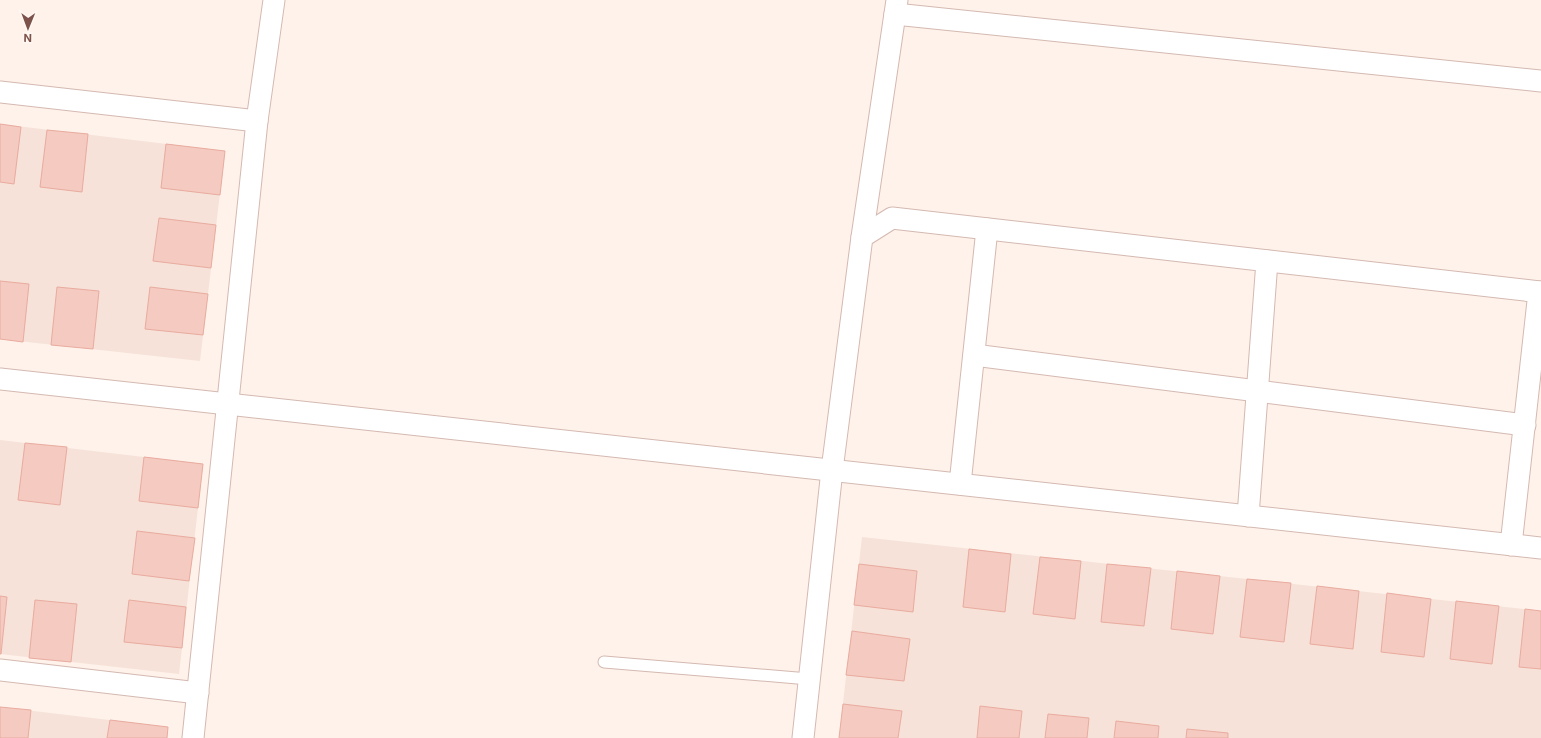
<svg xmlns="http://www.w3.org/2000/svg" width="1541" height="738" viewBox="0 0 1541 738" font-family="Inter,sans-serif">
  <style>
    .residential { fill: #f6e2d8 }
    .building { fill: #f5cac0; stroke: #e9ab9f }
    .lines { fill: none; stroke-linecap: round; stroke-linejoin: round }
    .lane-casing { stroke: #d4b9b1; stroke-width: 13 }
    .street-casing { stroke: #d4b9b1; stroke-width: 23 }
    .lane { stroke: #fff; stroke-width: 11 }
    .street { stroke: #fff; stroke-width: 21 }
  </style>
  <rect width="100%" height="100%" fill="#fef2ea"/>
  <g class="residential">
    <path d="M0 124 225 151 200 361 0 339Z"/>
    <path d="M0 440 203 464 179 674 0 654Z"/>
    <path d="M862 537 1541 611V738H839Z"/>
    <path d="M0 707 168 727 167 738H0Z"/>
  </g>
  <g class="building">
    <path d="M0 124 21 127 14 184 0 182Z"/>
    <path d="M47 130 88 134 82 192 40 187Z"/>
    <path d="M166 144 225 151 220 195 161 188Z"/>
    <path d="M159 218 216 225 211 268 153 261Z"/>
    <path d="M0 281 29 284 23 342 0 339Z"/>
    <path d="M57 287 99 291 93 349 51 345Z"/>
    <path d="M150 287 208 294 203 335 145 329Z"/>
    <path d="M25 443 67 447 60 505 18 500Z"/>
    <path d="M144 457 203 464 198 508 139 501Z"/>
    <path d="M137 531 195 538 189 581 132 574Z"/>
    <path d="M969 549 1011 554 1005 612 963 607Z"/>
    <path d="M1040 557 1081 561 1075 619 1033 614Z"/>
    <path d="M859 564 917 571 913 612 854 605Z"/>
    <path d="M1107 564 1151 568 1144 626 1101 622Z"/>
    <path d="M1177 571 1220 576 1213 634 1171 629Z"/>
    <path d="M1247 579 1291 583 1284 642 1240 637Z"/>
    <path d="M1317 586 1359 591 1353 649 1310 644Z"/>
    <path d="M1387 593 1431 599 1424 657 1381 652Z"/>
    <path d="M0 596 7 597 1 654H0Z"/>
    <path d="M35 600 77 604 71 662 29 658Z"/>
    <path d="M129 600 186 607 182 648 124 642Z"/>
    <path d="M1456 601 1499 606 1492 664 1450 659Z"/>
    <path d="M1525 609 1541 611V669L1519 667Z"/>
    <path d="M852 631 910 639 904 681 846 675Z"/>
    <path d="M843 704 902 711 898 738H839Z"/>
    <path d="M980 706 1022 711 1019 738H977Z"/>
    <path d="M0 707 31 710 28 738H0Z"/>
    <path d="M1048 714 1089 718 1087 738H1045Z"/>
    <path d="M110 720 168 727 167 738H107Z"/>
    <path d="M1116 721 1159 726 1158 738H1114Z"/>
    <path d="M1187 729 1228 733V738H1186Z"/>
  </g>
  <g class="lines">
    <defs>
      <path id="lane" d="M604 662 809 679"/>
      <g id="street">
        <path d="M895 14 1541 81"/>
        <path d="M0 92 257 121"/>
        <path d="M862 237 897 0"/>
        <path d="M974 355 1525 425"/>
        <path d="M0 379 1541 548"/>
        <path d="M960 484 987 229"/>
        <path d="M1248 516 1267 261"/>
        <path d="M1511 545 1539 292"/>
        <path d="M0 670 198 693"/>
        <path d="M193 738 257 121 274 0"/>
        <path d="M803 738 832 470 862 237 892 218 1541 292"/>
      </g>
    </defs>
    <use href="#lane" class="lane-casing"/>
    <use href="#street" class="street-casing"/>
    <use href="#lane" class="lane"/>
    <use href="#street" class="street"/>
  </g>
  <g transform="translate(28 28) rotate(181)" stroke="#fff7f2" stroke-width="3" paint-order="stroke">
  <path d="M0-3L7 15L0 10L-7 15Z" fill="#7c524a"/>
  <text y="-6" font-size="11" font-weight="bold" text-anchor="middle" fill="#7c524a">N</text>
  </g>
</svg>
